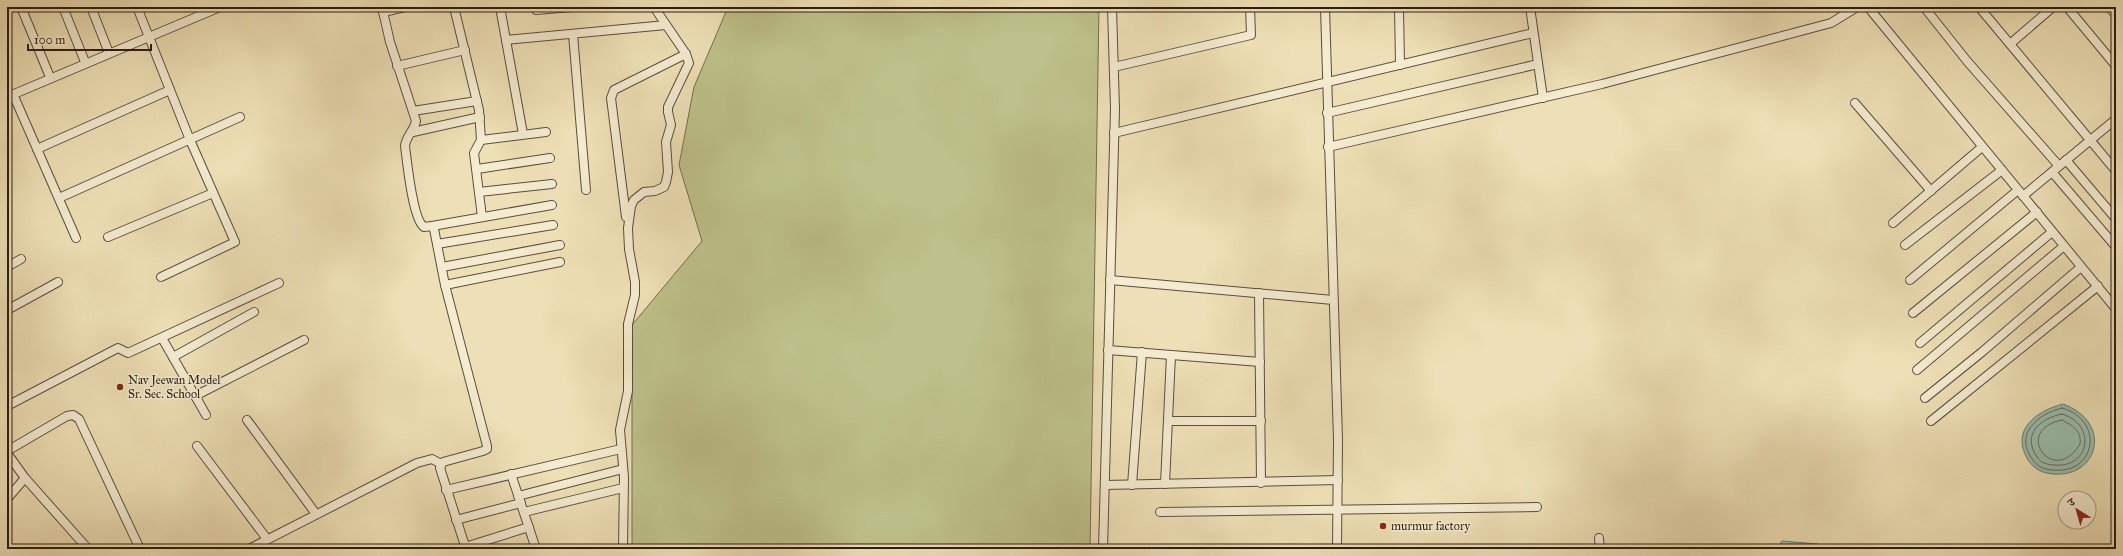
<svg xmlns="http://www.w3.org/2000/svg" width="2123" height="556" viewBox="0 0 2123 556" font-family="'IM FELL Great Primer','Noto Serif Devanagari',serif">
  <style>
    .green { fill: #bec18b; stroke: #746e50 }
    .water { fill: #99bdac; stroke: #6d7d6f }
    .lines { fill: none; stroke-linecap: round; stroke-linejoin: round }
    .shore { stroke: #626c60; stroke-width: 1 }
    .minor-casing { stroke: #5c4d3c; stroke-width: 10 }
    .minor { stroke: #f4ebd0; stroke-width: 8 }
    .poi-dot { fill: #8f2418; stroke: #f4ebd0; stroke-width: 1.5 }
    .labels { text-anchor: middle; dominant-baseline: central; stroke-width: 3; stroke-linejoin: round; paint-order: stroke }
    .poi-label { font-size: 12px; fill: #2b1c14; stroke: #f4ebd0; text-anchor: start }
  </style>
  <rect width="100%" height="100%" fill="#eee0b6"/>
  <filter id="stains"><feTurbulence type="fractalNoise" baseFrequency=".005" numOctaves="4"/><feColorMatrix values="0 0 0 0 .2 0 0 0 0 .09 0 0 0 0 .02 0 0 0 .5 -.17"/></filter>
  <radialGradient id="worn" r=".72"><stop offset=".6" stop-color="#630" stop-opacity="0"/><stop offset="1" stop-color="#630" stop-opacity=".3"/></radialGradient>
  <path class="green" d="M728 7H1099L1090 549H632V325L702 241 679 165 694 87Z"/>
  <g class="water">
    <path d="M2063 404C2113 422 2099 478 2053 474 2042 473 2034 469 2028 460 2010 430 2036 411 2063 404Z"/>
    <path d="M1782 541 1818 544 1825 549H1777Z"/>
  </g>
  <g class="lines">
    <g class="shore">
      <path d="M2062 408C2105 420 2096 474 2054 470 2045 470 2038 467 2033 460 2013 434 2038 414 2062 408Z"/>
      <path d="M2062 414C2097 424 2090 468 2055 465 2048 465 2041 463 2037 457 2021 434 2041 418 2062 414Z"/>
      <path d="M2062 420C2072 425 2082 431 2080 444 2054 488 2011 430 2062 420Z"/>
    </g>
    <defs>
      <g id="minor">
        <path d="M21 7 50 77"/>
        <path d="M63 7 85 62"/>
        <path d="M91 7 109 53"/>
        <path d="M137 7 190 140 235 242 161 277"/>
        <path d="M382 7 390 42 416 121C414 131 406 136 405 146 407 162 413 220 424 227L432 226 434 229 445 285 487 446V449L483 451 443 462 440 468 466 549"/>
        <path d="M454 7 479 110 481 140 474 153 482 217"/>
        <path d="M500 7 523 134"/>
        <path d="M534 7 536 10 572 7"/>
        <path d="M1325 7 1338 440 1337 549"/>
        <path d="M1399 7 1400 65"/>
        <path d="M1530 7 1543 98"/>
        <path d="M1868 7 2116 309"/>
        <path d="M1924 7 1967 61 2059 166"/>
        <path d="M1979 7 2116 171"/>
        <path d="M2067 7 2116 66"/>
        <path d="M2109 7 2116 15"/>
        <path d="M383 12 405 7"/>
        <path d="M573 34 586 190"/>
        <path d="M506 40 666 25"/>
        <path d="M2010 44 2053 7"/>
        <path d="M397 66 465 50"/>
        <path d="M1114 67 1251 35 1250 7"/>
        <path d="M13 94 76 238"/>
        <path d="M7 97 220 7"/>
        <path d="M1855 103 1931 191"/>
        <path d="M413 111 477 101"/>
        <path d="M1327 113 1538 64"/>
        <path d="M413 132 480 117"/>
        <path d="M1114 133 1533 33"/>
        <path d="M481 140 546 132"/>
        <path d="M1328 147 1602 84 1831 23 1857 7"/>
        <path d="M37 149 170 90"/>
        <path d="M2066 160 2116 219"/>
        <path d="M477 169 550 158"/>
        <path d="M2052 172 2116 247"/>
        <path d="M479 192 552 184"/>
        <path d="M2023 196 2116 119"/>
        <path d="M59 198 240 117"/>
        <path d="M626 217 611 98 614 90 686 54"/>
        <path d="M1893 223 1982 147"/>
        <path d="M432 226 552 205"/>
        <path d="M108 237 213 193"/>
        <path d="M437 244 553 225"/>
        <path d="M1905 245 2002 170"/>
        <path d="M7 267 21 259"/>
        <path d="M442 267 560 245"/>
        <path d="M1110 280 1333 300"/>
        <path d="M1910 280 2018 190"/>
        <path d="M445 285 560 262"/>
        <path d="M1259 293 1261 483"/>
        <path d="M7 310 58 282"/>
        <path d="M1913 313 2037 212"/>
        <path d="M162 338 206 415"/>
        <path d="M1920 343 2052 232"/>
        <path d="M1108 350 1260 362"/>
        <path d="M173 357 254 312"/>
        <path d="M1917 370 2064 246"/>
        <path d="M195 396 304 340"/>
        <path d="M1925 398 1982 352 2081 267"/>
        <path d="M7 406 118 348 128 353 279 283"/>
        <path d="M247 420 316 514"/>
        <path d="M1168 421H1261"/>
        <path d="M1931 421 2098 286"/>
        <path d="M197 446 267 539"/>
        <path d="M7 451 67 416 73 415 79 419 140 549"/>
        <path d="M7 453 25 478 88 549"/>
        <path d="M511 474 536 549"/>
        <path d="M1165 484 1171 355"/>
        <path d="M1105 485 1338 480"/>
        <path d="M1132 485 1142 352"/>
        <path d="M446 490 621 449"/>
        <path d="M518 496 623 469"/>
        <path d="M7 499 25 478"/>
        <path d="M524 512 623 488"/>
        <path d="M1160 512 1537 507"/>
        <path d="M456 520 521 503"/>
        <path d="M1599 538 1600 549"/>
        <path d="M465 547 529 527"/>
        <path d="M249 549 417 463 432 459 441 464"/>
        <path d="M623 549 624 477 620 430 628 391V324L635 295V282L629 249 628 228 631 206 634 200 644 192 655 191 664 187 666 182 668 172 666 142 671 125 668 112V107L689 63 686 54 654 7"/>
        <path d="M1103 549 1115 109 1112 7"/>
      </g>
    </defs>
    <use href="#minor" class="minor-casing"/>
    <use href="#minor" class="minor"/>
  </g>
  <g class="poi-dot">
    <circle cx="120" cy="387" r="4"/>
    <circle cx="1383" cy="526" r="4"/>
  </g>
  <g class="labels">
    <g class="poi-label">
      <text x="128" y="380">Nav Jeewan Model<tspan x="128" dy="14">Sr. Sec. School</tspan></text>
      <text x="1391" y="526">murmur factory</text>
    </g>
  </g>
  <rect width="2123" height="556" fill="none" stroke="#eee0b6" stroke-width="24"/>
  <rect x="8" y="8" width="2107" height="540" fill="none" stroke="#2b1c14" stroke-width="2"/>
  <rect x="12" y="12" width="2099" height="532" fill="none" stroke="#2b1c14"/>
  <g transform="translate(2077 510) rotate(323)"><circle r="19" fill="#f4ebd0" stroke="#a49885"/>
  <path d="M0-3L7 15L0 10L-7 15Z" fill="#8f2418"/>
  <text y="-6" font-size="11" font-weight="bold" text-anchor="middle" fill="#2b1c14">उ</text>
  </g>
  <path d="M28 44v6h123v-6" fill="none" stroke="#2b1c14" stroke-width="2"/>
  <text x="34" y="44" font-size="12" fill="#2b1c14" stroke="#f4ebd0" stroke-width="3" paint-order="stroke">100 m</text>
  <rect width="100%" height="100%" filter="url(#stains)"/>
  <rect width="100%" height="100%" fill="url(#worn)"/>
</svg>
